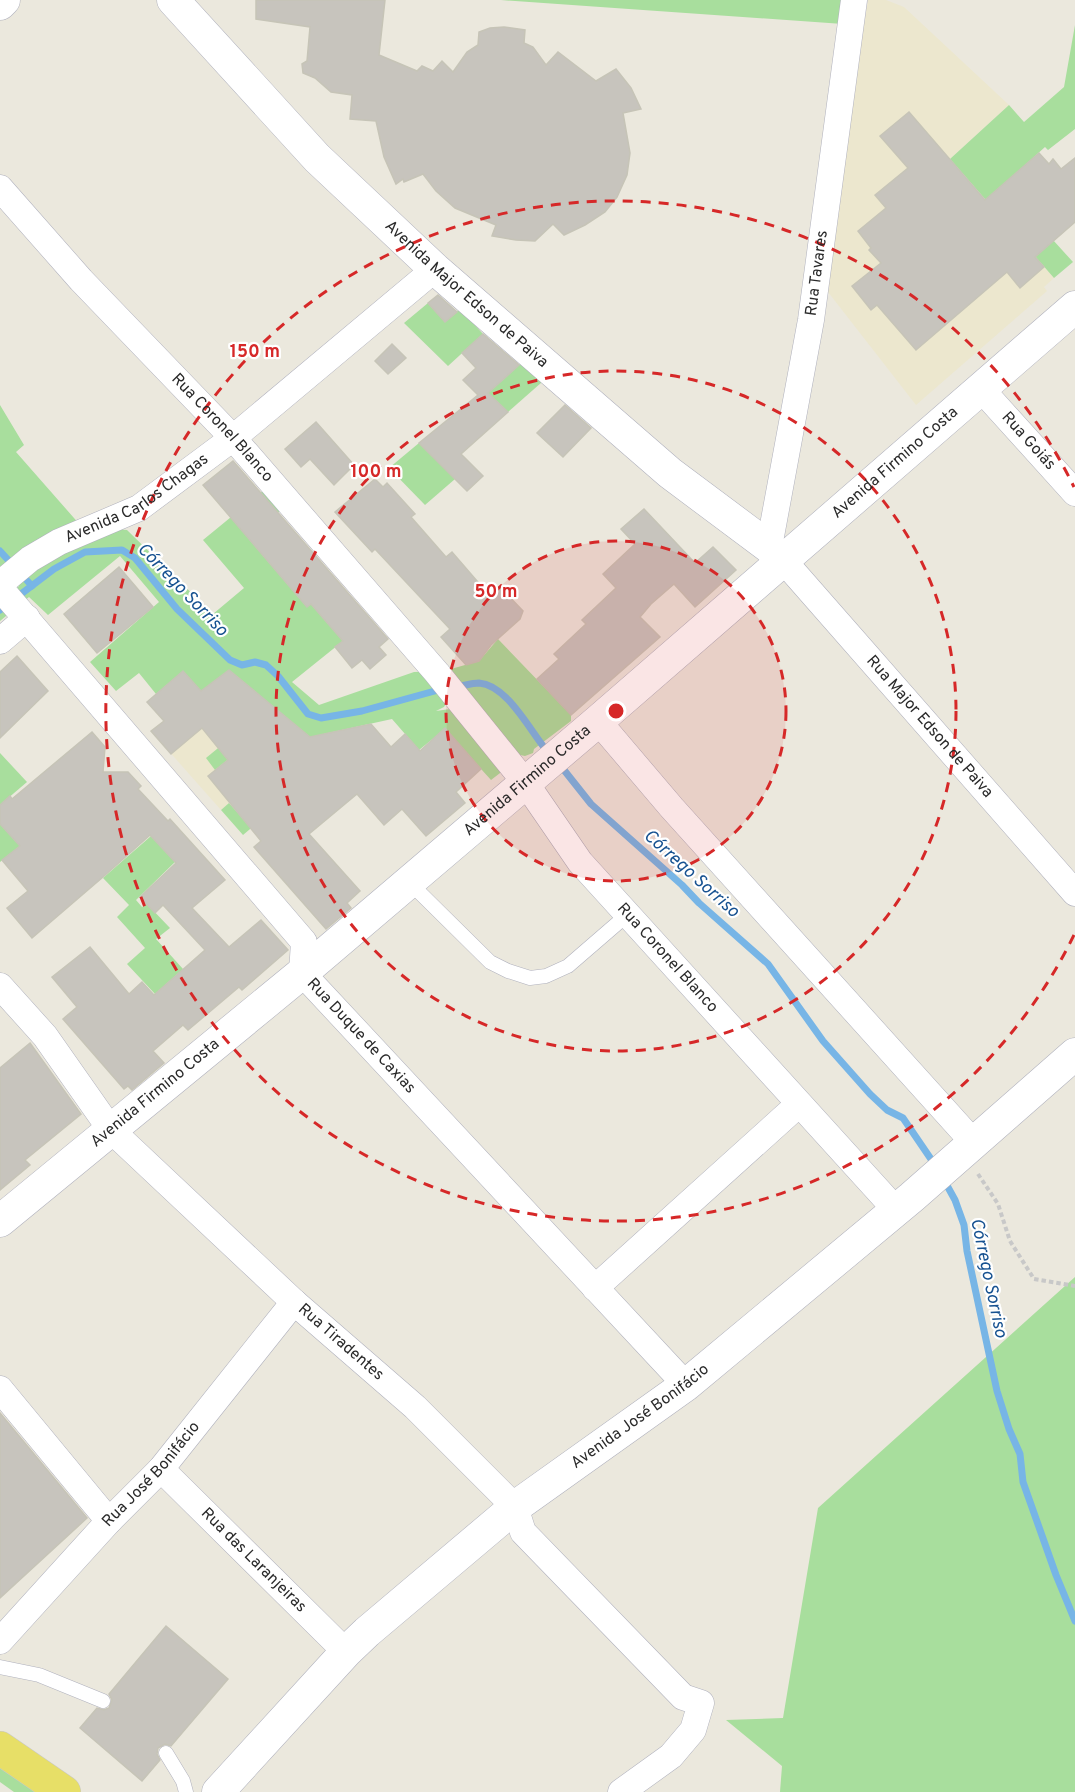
<svg xmlns="http://www.w3.org/2000/svg" width="1075" height="1792" viewBox="0 0 1075 1792" font-family="Overpass,sans-serif">
  <style>
    .education { fill: #ece7ce }
    .green { fill: #a8de9d }
    .lines { fill: none; stroke-linecap: round; stroke-linejoin: round }
    .stream { stroke: #77b5e6; stroke-width: 7 }
    .building { fill: #c7c4bd; stroke: #c6c4b7; stroke-width: 1.5 }
    .service-casing { stroke: #b0b1bd; stroke-width: 15 }
    .minor-casing { stroke: #b0b1bd; stroke-width: 27 }
    .tertiary-casing { stroke: #b0b1bd; stroke-width: 33 }
    .primary-casing { stroke: #c8c8c8; stroke-width: 34 }
    .path { stroke: #c8c8c8; stroke-width: 4; stroke-dasharray: 4.5 3; stroke-linecap: butt }
    .service { stroke: #fff; stroke-width: 14 }
    .minor { stroke: #fff; stroke-width: 26 }
    .tertiary { stroke: #fff; stroke-width: 32 }
    .primary { stroke: #e7df67; stroke-width: 33 }
    .ring { fill: none; stroke: #d62828; stroke-width: 3; stroke-dasharray: 10 8 }
    .labels { text-anchor: middle; dominant-baseline: central; stroke-width: 4.5; stroke-linejoin: round; paint-order: stroke }
    .street-label { font-size: 16px; fill: #2a2a2a; stroke: #fff }
    .water-label { font-size: 18px; font-style: italic; fill: #175291; stroke: #fff }
    .centre { fill: #d62828; stroke: #fff; stroke-width: 3 }
    .ring-label { font-size: 18px; text-anchor: middle; font-weight: bold; fill: #d62828; stroke: #fff; stroke-width: 4.5; stroke-linejoin: round; paint-order: stroke }
  </style>
  <rect width="100%" height="100%" fill="#ebe8dd"/>
  <g class="education">
    <path d="M868 0H886L904 7 1009 105 950 159 1054 278 1044 287 1047 291 916 405 821 283Z"/>
    <path d="M229 670 310 737 221 810 151 731Z"/>
  </g>
  <g class="green">
    <path d="M501 0H845L843 24Z"/>
    <path d="M1075 25V129L1048 150 1045 147 1003 185 1073 262 1054 278 950 159 1009 105 1024 122 1064 87Z"/>
    <path d="M428 303 445 322 460 309 483 334 448 366 404 323Z"/>
    <path d="M529 356 550 375 508 412 488 393Z"/>
    <path d="M0 405 24 445 16 452 81 526 5 569 0 566Z"/>
    <path d="M419 443 455 479 425 505 389 468Z"/>
    <path d="M264 490 281 510 248 538 307 607 311 604 343 641 292 682 319 705 414 672 444 671 479 661 498 639 571 715V721L534 749 533 753 525 756 520 755 475 704 449 698 444 707 436 711 450 709 504 770 491 780 445 729 419 750 392 719 310 737 229 670 201 692 183 671 156 694 139 673 116 691 90 662 159 602 120 556 48 615 29 597 0 621V602L19 586 18 581 23 572 115 529 127 530 213 614 244 588 203 540Z"/>
    <path d="M251 721 261 733 215 770 206 758Z"/>
    <path d="M0 753 27 782 0 805Z"/>
    <path d="M229 803 245 821 257 811 263 818 243 835 221 810Z"/>
    <path d="M0 824 20 846 0 862Z"/>
    <path d="M151 836 175 862 136 900 142 907 147 904 170 928 156 939 183 969 155 994 127 964 145 948 117 917 129 905 103 878Z"/>
    <path d="M1075 1277V1792H780L782 1766 726 1720 783 1718 818 1508Z"/>
    <path d="M0 1765 40 1792H14L0 1782Z"/>
  </g>
  <g class="lines">
    <g class="stream">
      <path d="M0 551 32 586"/>
      <path d="M0 610 54 569 85 552 122 550 135 558 177 609 230 660 242 665 255 662 266 665 278 676 308 714 321 718 362 711 442 689"/>
      <path d="M456 687C463 686 472 683 479 683 508 685 531 733 548 752"/>
      <path d="M560 765 591 804 682 885 699 903 768 964 823 1041 870 1094 887 1110 903 1118 935 1165"/>
      <path d="M944 1180 955 1200 964 1225 967 1251 997 1391 1009 1429 1020 1454 1023 1482 1056 1575 1075 1621"/>
    </g>
  </g>
  <g class="building">
    <path d="M256 0H385L379 55 417 71 422 66 433 71 442 61 453 72 467 52 478 45 479 32 490 28 504 27 525 30 524 43 533 47 546 65 558 52 596 81 616 69 631 88 641 109 623 113 630 153 627 175 617 197 605 212 585 225 564 235 553 224 535 241 516 240 492 236 496 225 455 208 436 191 423 174 404 182 403 179 396 184 384 157 376 121 350 119 352 95 331 92 315 78 303 73 302 64 307 61 310 27 256 19Z"/>
    <path d="M909 112 985 200 1039 153 1049 164 1053 159 1061 169 1075 158V222L1035 257 1044 267 1020 288 1007 272 916 350 877 305 871 310 852 286 881 263 869 250 871 248 858 231 886 208 875 195 908 168 880 136Z"/>
    <path d="M438 295 457 312 445 322 428 303Z"/>
    <path d="M483 334 519 365 488 393 508 412 461 454 483 476 467 491 419 443 478 395 463 380 476 368 462 353Z"/>
    <path d="M392 344 406 358 388 374 375 361Z"/>
    <path d="M565 405 591 428 563 457 537 433Z"/>
    <path d="M316 422 354 465 334 485 310 459 301 467 285 449Z"/>
    <path d="M233 461 388 639 379 647 386 655 370 669 362 660 352 668 335 647 343 641 311 604 307 607 203 485Z"/>
    <path d="M375 479 383 487 387 483 415 514 411 517 446 557 452 552 490 596 500 587 523 611 520 619 491 645 479 661 466 665 441 637 450 629 375 549 372 552 335 512Z"/>
    <path d="M644 509 695 563 713 547 736 570 695 607 674 584 651 604 640 617 660 637 571 715 537 679 559 659 554 654 586 624 582 620 616 588 603 574 635 544 621 529Z"/>
    <path d="M119 567 153 607 97 653 64 614Z"/>
    <path d="M17 656 48 691 0 738V672Z"/>
    <path d="M229 670 310 737 371 724 391 747 405 734 420 751 445 728 481 769 456 792 465 803 426 836 402 809 384 825 357 794 309 834 360 891 347 903 351 908 326 929 254 847 261 841 208 776 228 760 202 728 171 754 151 731 164 721 147 702 183 671 201 691Z"/>
    <path d="M92 732 105 747 103 772H128L141 786 138 789 168 821 170 819 225 880 192 908 229 947 261 920 288 950 242 990 239 987 188 1030 183 1025 153 1051 164 1063 132 1090 128 1086 124 1089 63 1019 77 1007 52 977 90 947 129 994 142 982 154 995 205 950 163 905 155 913 140 897 176 863 150 835 103 877 32 938 7 908 28 891 2 860 20 846 0 824V805L10 796 12 799Z"/>
    <path d="M30 1043 81 1114 25 1160 30 1165 0 1190V1068Z"/>
    <path d="M0 1413 87 1518 0 1598Z"/>
    <path d="M166 1626 228 1679 171 1746 165 1744 158 1748 157 1754 160 1760 142 1781 80 1728 97 1708 104 1710 109 1708 112 1700 109 1694Z"/>
  </g>
  <g class="lines">
    <defs>
      <g id="service">
        <path d="M408 881 490 962 508 971 530 978 546 976 568 966 627 915"/>
        <path d="M0 1667 39 1675 103 1701"/>
        <path d="M166 1753 183 1781 186 1792"/>
      </g>
      <g id="minor">
        <path id="s1" d="M0 188 81 280 233 438 437 673 525 782 580 862 896 1210"/>
        <path id="s2" d="M982 390 1075 493"/>
        <path id="s3" d="M769 547 811 320 854 0"/>
        <path id="s4" d="M783 560 1075 893"/>
        <path id="s5" d="M0 584 30 559 59 542 139 508 233 438 435 269"/>
        <path id="s6" d="M0 588 304 942 302 973 686 1385"/>
        <path d="M0 641 27 618"/>
        <path d="M598 721 672 808 974 1143"/>
        <path id="s7" d="M0 986 45 1036 111 1130 294 1302 415 1407 515 1507 523 1532 683 1697 701 1703 693 1730 671 1756 621 1792"/>
        <path d="M595 1288 799 1104"/>
        <path d="M0 1389 109 1521"/>
        <path id="s8" d="M161 1469 346 1652"/>
        <path id="s9" d="M0 1641 109 1521 161 1469 294 1302"/>
      </g>
      <g id="tertiary">
        <path id="s10" d="M173 0 317 158 435 269 670 473 769 547 783 560"/>
        <path d="M0 4 4 0"/>
        <path id="s11" d="M0 1221 302 973 598 721 1075 307"/>
        <path id="s12" d="M218 1792 346 1652 367 1632 515 1507 686 1385 912 1197 1075 1054"/>
      </g>
      <path id="primary" d="M0 1748 64 1792"/>
    </defs>
    <use href="#service" class="service-casing"/>
    <use href="#minor" class="minor-casing"/>
    <use href="#tertiary" class="tertiary-casing"/>
    <use href="#primary" class="primary-casing"/>
    <path class="path" d="M978 1174 998 1204 1010 1241 1034 1279 1075 1286"/>
    <use href="#service" class="service"/>
    <use href="#minor" class="minor"/>
    <use href="#tertiary" class="tertiary"/>
    <use href="#primary" class="primary"/>
  </g>
  <circle cx="616" cy="711" r="170" fill="#d62828" fill-opacity=".12"/>
  <g class="ring">
    <circle cx="616" cy="711" r="170"/>
    <circle cx="616" cy="711" r="340"/>
    <path d="M1074 935A510 510 0 1 1 1074 487"/>
  </g>
  <g class="labels">
    <g class="street-label">
      <text stroke="none"><textPath href="#s3" startOffset="278">Rua Tavares</textPath></text>
      <text stroke="none"><textPath href="#s10" startOffset="416">Avenida Major Edson de Paiva</textPath></text>
      <text stroke="none"><textPath href="#s1" startOffset="327">Rua Coronel Blanco</textPath></text>
      <text stroke="none"><textPath href="#s2" startOffset="69">Rua Goiás</textPath></text>
      <text stroke="none"><textPath href="#s11" startOffset="1173">Avenida Firmino Costa</textPath></text>
      <text stroke="none"><textPath href="#s5" startOffset="162">Avenida Carlos Chagas</textPath></text>
      <text stroke="none"><textPath href="#s4" startOffset="222">Rua Major Edson de Paiva</textPath></text>
      <text stroke="none"><textPath href="#s11" startOffset="687">Avenida Firmino Costa</textPath></text>
      <text stroke="none"><textPath href="#s1" startOffset="1020">Rua Coronel Blanco</textPath></text>
      <text stroke="none"><textPath href="#s6" startOffset="584">Rua Duque de Caxias</textPath></text>
      <text stroke="none"><textPath href="#s11" startOffset="201">Avenida Firmino Costa</textPath></text>
      <text stroke="none"><textPath href="#s7" startOffset="495">Rua Tiradentes</textPath></text>
      <text stroke="none"><textPath href="#s12" startOffset="567">Avenida José Bonifácio</textPath></text>
      <text stroke="none"><textPath href="#s9" startOffset="225">Rua José Bonifácio</textPath></text>
      <text stroke="none"><textPath href="#s8" startOffset="130">Rua das Laranjeiras</textPath></text>
    </g>
    <g class="water-label">
      <text transform="translate(182 590) rotate(46)">Córrego Sorriso</text>
      <text transform="translate(691 874) rotate(42)">Córrego Sorriso</text>
      <text transform="translate(988 1278) rotate(78)">Córrego Sorriso</text>
    </g>
  </g>
  <circle cx="616" cy="711" r="9" class="centre"/>
  <g class="ring-label">
    <text x="255" y="357">150 m</text>
    <text x="376" y="477">100 m</text>
    <text x="496" y="597">50 m</text>
  </g>
</svg>
